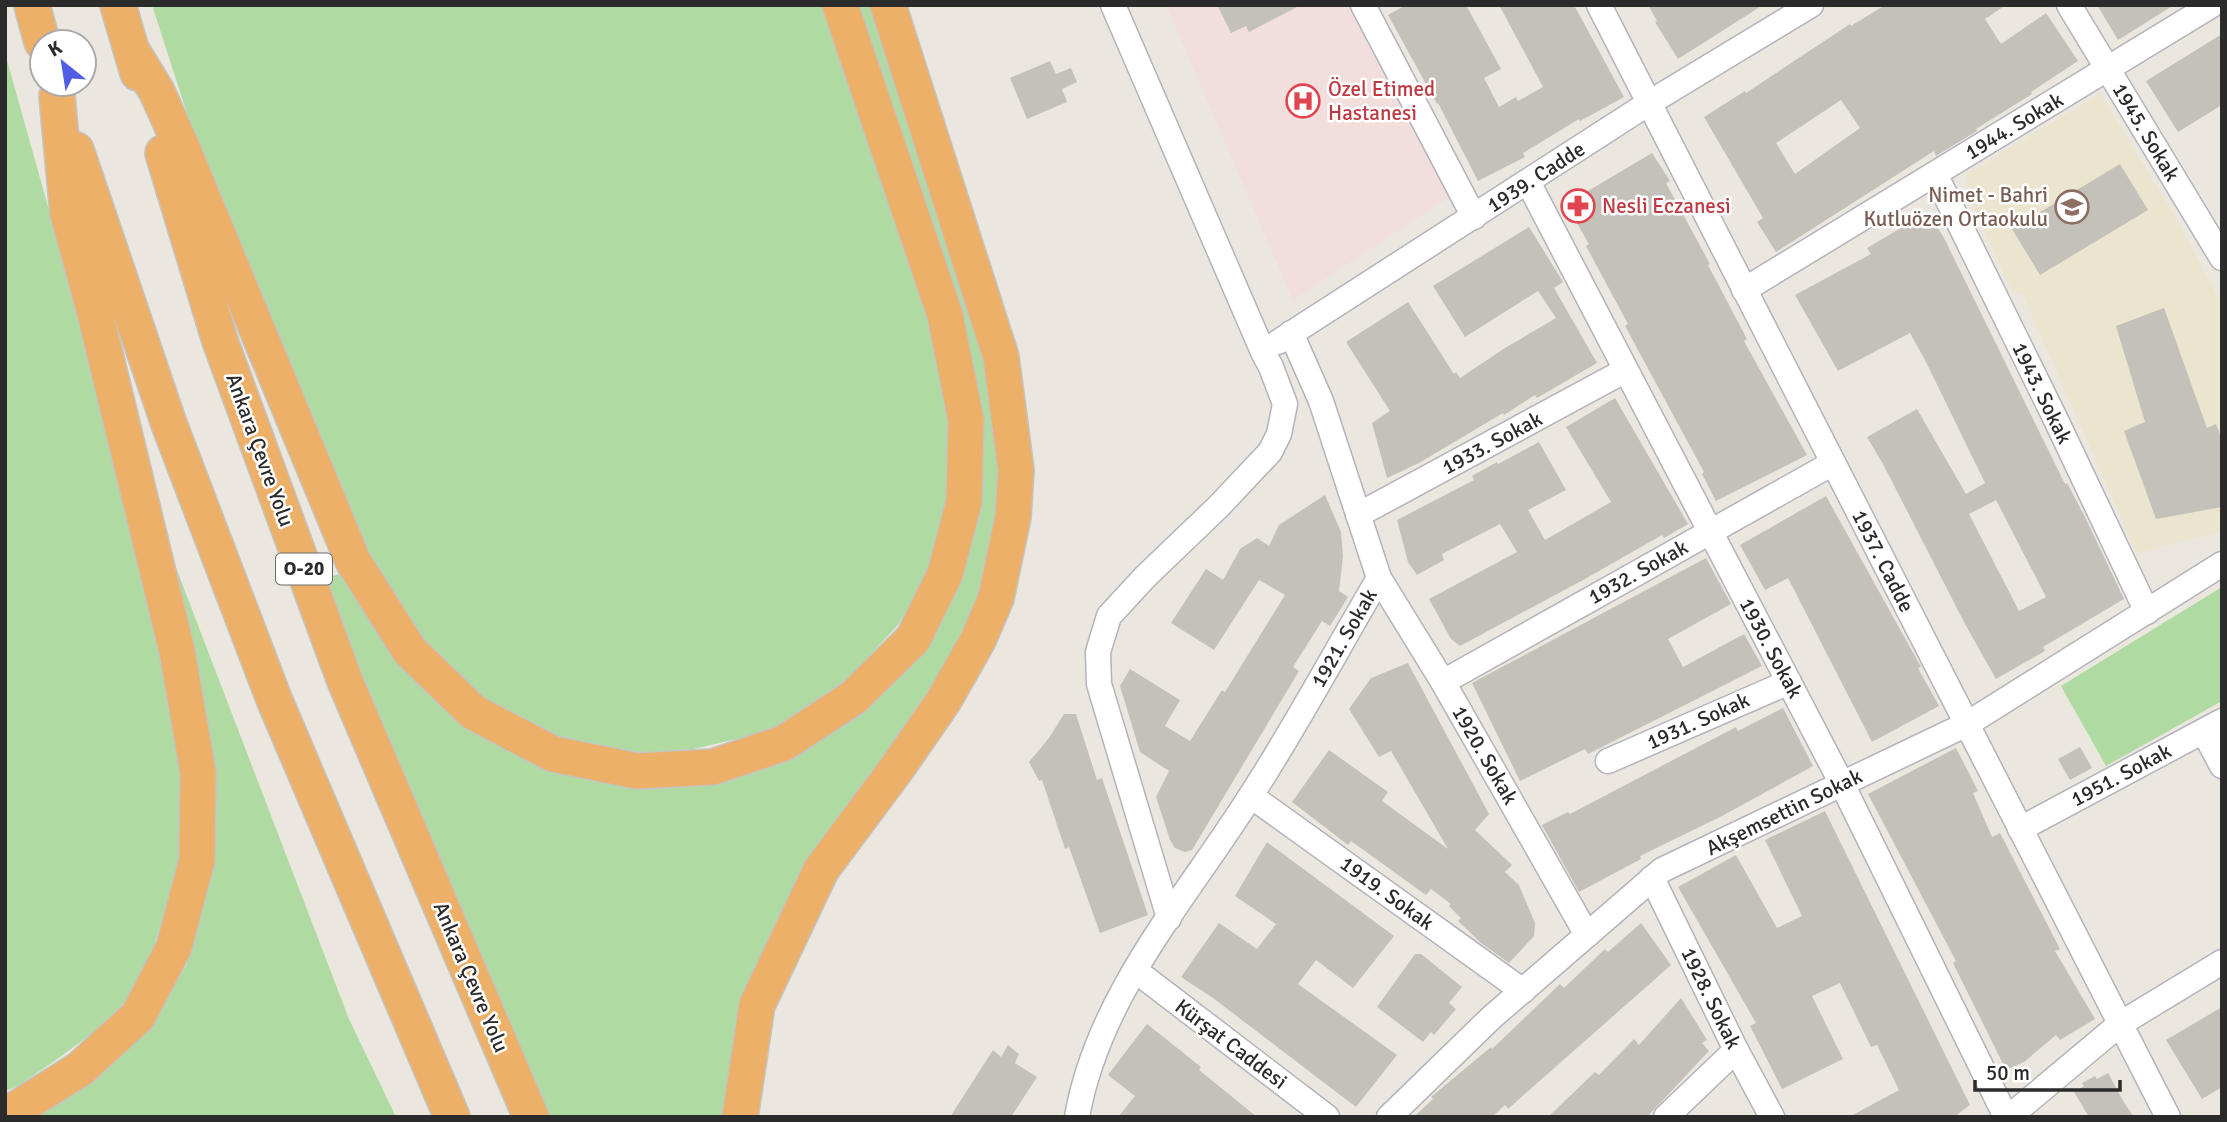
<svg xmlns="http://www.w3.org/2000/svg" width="2227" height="1122" viewBox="0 0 2227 1122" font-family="Signika,sans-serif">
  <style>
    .education { fill: #ebe5d0 }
    .medical { fill: #f1dedd }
    .green { fill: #afdba2 }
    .building { fill: #c4c1ba; fill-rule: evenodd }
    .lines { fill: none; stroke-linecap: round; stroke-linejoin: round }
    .minor-casing { stroke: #b2b3bd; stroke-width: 27 }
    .highway-casing { stroke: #c4c4c4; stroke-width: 38 }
    .minor { stroke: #fff; stroke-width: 24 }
    .highway { stroke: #ecb069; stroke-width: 35 }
    .labels { text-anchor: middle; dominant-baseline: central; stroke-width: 5; stroke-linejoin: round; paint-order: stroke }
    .shield { fill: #fff; stroke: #6b6b6b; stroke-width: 2 }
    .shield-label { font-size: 19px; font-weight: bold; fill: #2b2b2b }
    .health-label { font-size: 21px; fill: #be3a42; stroke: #fff; text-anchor: start }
    .street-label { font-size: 21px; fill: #2b2b2b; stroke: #fff }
    .education-label { font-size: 21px; fill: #785e54; stroke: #fff; text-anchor: end }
  </style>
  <rect width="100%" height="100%" fill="#ebe7df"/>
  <path class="education" d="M2100 93 2178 221 2222 305V531L2137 554 2023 295 2012 292 1967 192V174Z"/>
  <path class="medical" d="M1166 5H1347L1449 197 1293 300Z"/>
  <g class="green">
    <path d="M152 5H830L909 253 941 370 948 429V500L938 542 925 580 897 626 856 670 817 704 763 733 693 749 648 754 562 743 465 698 374 587 202 160Z"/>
    <path d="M848 5H875L991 365 1000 513 985 600 930 701 796 895 733 1117H539L473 965 324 578 343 573 438 701 484 739 547 762 710 772 919 641 970 422Z"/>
    <path d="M5 53 108 421 161 662 185 789 181 846 170 896 152 952 124 1003 90 1035 53 1062 18 1086 5 1091Z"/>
    <path d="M173 560 349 1019 396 1117H27L98 1078 138 1040 186 966 210 875 170 561Z"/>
    <path d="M2222 587V701L2106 766 2061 686Z"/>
  </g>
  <g class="building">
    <path d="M1217 5H1301L1249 32 1246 26 1231 33Z"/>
    <path d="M1406 5H1466L1501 69 1484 78 1499 107 1516 97 1518 101 1543 87 1499 5H1574L1624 97 1580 121 1579 119 1523 153 1525 157 1478 181 1438 103 1437 104 1388 15Z"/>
    <path d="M1648 5H1763L1678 59 1655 22 1657 21Z"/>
    <path d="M1885 5H2006L1985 19 2001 44 2046 13 2078 61 2031 92 2032 94 1976 129 1977 131 1936 156 1934 151 1776 252 1757 222 1763 218 1704 117 1745 91 1746 93 1850 24 1851 26ZM1841 100 1860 128 1795 174 1776 143Z"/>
    <path d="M2097 5H2174L2118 40Z"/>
    <path d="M2222 34V105L2178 132 2146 81Z"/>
    <path d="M1050 61 1056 74 1071 68 1077 82 1062 89 1067 102 1027 119 1010 78Z"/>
    <path d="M1652 153 1670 181 1666 183 1710 264 1708 265 1747 339 1744 341 1807 455 1716 501 1702 474 1704 472 1625 326 1628 324 1586 246 1589 244 1566 204Z"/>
    <path d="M2120 164 2148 210 2040 275 2012 229Z"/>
    <path d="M1928 212 1944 238 2065 484 2067 483 2085 517 2124 599 2043 647 2045 651 1996 679 1965 624 1883 464 1867 437 1917 409 1966 494 1985 483 1925 360 1910 333 1838 371 1795 295 1871 254 1867 248ZM1996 500 2046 597 2019 611 1969 514Z"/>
    <path d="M1529 227 1563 282 1554 288 1597 363 1537 398 1535 395 1504 415 1503 413 1419 463 1387 478 1372 423 1390 411 1346 342 1408 302 1454 374 1456 372 1460 378 1505 348 1556 318 1538 291 1465 337 1433 286Z"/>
    <path d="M2164 308 2207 428 2216 424 2222 440V507L2156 519 2124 431 2145 422 2116 326Z"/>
    <path d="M1615 398 1688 524 1664 538 1662 535 1585 579 1460 646 1451 639 1429 599 1517 552 1500 524 1442 554 1444 560 1417 575 1408 562 1397 520 1474 480 1472 476 1497 462 1498 464 1539 442 1566 490 1528 510 1545 540 1611 502 1566 427Z"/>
    <path d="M1325 495 1341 532 1343 557 1339 591 1348 597 1330 626 1322 621 1293 667 1299 671 1192 850 1185 852 1175 848 1170 840 1156 797 1169 771 1140 752 1120 686 1130 669 1180 700 1165 726 1190 741 1222 690 1225 692 1285 595 1259 580 1214 650 1171 623 1206 569 1223 580 1240 549 1257 538 1269 546 1279 525Z"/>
    <path d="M1826 496 1921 667 1918 668 1939 706 1872 742 1788 578 1765 590 1740 545Z"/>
    <path d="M1706 558 1731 604 1668 639 1683 667 1744 634 1762 666 1588 754 1585 749 1520 781 1472 683Z"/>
    <path d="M1408 663 1489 814 1475 830 1512 865 1505 872 1519 885 1535 923 1534 936 1509 963 1481 943 1458 921 1461 918 1449 906 1451 904 1431 889 1426 895 1351 841 1348 845 1292 802 1329 750 1388 792 1382 801 1448 849 1391 751 1379 757 1349 709 1371 678Z"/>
    <path d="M1783 708 1813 766 1722 816 1640 856 1641 859 1579 892 1542 825 1568 812 1570 814 1736 727 1738 731Z"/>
    <path d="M1064 714H1076L1097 780 1102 778 1148 915 1100 933 1069 847 1065 849 1042 780 1039 781 1029 762 1049 738Z"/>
    <path d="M2080 747 2092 768 2070 780 2058 759Z"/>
    <path d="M1956 748 1978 791 1973 793 1992 837 2000 833 2060 949 2055 951 2095 1019 2060 1040 2056 1035 2024 1062 2006 1070 1953 963 1956 961 1868 794Z"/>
    <path d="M1825 811 1970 1105 1954 1117H1849L1899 1090 1877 1045 1871 1047 1840 983 1812 996 1843 1059 1782 1089 1750 1026 1756 1023 1678 887 1736 855 1777 928 1802 916 1765 840Z"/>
    <path d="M1267 842 1394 936 1353 988 1316 960 1298 984 1397 1055 1356 1107 1213 998 1181 977 1219 923 1257 949 1276 924 1235 896Z"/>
    <path d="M1641 923 1671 965 1508 1109 1505 1105 1492 1117H1414L1433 1099 1431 1097 1491 1047 1492 1049 1560 984 1564 988 1605 949 1608 952Z"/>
    <path d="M1415 954H1421L1462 987 1449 1003 1456 1009 1434 1035 1431 1032 1423 1042 1377 1007Z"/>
    <path d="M1681 998 1707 1040 1702 1043 1709 1051 1647 1117H1548L1595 1072 1599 1075 1634 1039 1639 1045Z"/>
    <path d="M2222 1007V1087L2202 1099 2166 1040Z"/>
    <path d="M1147 1024 1201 1067 1199 1070 1257 1117H1118L1135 1096 1108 1075Z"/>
    <path d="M1008 1045 1019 1054 1015 1063 1037 1077 1011 1117H950L993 1050 1001 1057Z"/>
    <path d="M2108 1073 2125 1104 2134 1117H2089L2074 1092 2084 1086 2082 1083 2095 1076 2097 1079Z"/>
  </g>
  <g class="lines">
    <defs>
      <g id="minor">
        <path d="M1113 5 1263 352 1271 367 1285 404 1279 434 1270 452 1219 506 1145 577 1109 616 1098 652 1099 684 1169 918"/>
        <path d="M1363 5 1474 217"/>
        <path d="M1599 5 2168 1117"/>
        <path d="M2069 5 2222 258"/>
        <path d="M1935 174 2056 420 2147 612"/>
        <path d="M1528 182 1842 784 2006 1117"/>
        <path d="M1744 290 2212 5"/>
        <path d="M1291 333 1321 401 1379 578 1443 682 1587 935"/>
        <path d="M1278 342 1649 103 1811 5"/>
        <path d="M1358 515 1626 370"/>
        <path d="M1443 682 1833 463"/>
        <path d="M2204 732 2222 766"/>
        <path d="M1608 761 1789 682"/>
        <path d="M1251 796 1523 991"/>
        <path d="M2020 829 2222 721"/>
        <path d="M1652 878 1736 1050 1772 1117"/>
        <path d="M1136 971 1327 1117"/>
        <path d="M1077 1117C1098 996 1186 898 1250 797 1296 726 1336 651 1379 578"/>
        <path d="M1389 1117 1492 1017 1662 870 1967 724 2222 564"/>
        <path d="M1666 1117 1736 1050"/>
        <path d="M2009 1117 2120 1024 2222 962"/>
      </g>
      <g id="highway">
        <path d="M32 5 42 42"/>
        <path d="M118 5 138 73"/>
        <path d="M132 51 157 92 182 148 353 561 410 651 473 712 553 754 637 771 713 767 784 743 854 697 913 639 945 574 964 502 966 420 945 315 840 5"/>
        <path d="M76 150 169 424 274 699 452 1117"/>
        <path d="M163 153 220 341 345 681 531 1117"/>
        <path d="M5 1116 80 1069 138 1016 174 947 197 860 198 772 177 651 94 309 68 214 57 96"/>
        <path d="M740 1117 757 1005 821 870 897 768 944 700 978 640 996 598 1013 517 1016 470 1001 357 888 5"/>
      </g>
    </defs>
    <use href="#minor" class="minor-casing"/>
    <use href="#highway" class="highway-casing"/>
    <use href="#minor" class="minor"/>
    <use href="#highway" class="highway"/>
  </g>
  <defs>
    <symbol id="hospital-ring" viewBox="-11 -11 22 22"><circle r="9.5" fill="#fff" stroke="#e0444e" stroke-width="1.5"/><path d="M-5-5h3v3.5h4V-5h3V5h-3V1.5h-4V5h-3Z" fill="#e0444e"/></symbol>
    <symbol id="pharmacy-ring" viewBox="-11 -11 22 22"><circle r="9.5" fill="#fff" stroke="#e0444e" stroke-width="1.5"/><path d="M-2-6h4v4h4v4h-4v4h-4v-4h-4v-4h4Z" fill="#e0444e"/></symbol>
    <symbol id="school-ring" viewBox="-11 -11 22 22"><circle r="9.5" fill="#fff" stroke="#8d6e63" stroke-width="1.5"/><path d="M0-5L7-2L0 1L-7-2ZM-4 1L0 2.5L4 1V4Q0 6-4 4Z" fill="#8d6e63"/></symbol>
  </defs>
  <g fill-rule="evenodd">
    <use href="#hospital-ring" x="1284" y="82" width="38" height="38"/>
    <use href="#pharmacy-ring" x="1559" y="187" width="38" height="38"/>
    <use href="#school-ring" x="2053" y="188" width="38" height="38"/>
  </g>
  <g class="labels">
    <rect class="shield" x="276" y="553.5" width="56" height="31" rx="5"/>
    <g class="shield-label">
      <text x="304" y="569">O-20</text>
    </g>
    <g class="health-label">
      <text x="1328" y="89">Özel Etimed<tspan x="1328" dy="24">Hastanesi</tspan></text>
      <text x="1602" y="206">Nesli Eczanesi</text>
    </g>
    <g class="street-label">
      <text transform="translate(2014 126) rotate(-31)">1944. Sokak</text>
      <text transform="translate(2146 132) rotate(59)">1945. Sokak</text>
      <text transform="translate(1536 177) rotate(-33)">1939. Cadde</text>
      <text transform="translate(2042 393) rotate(64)">1943. Sokak</text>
      <text transform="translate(1492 443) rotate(-28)">1933. Sokak</text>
      <text transform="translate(260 450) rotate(70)">Ankara Çevre Yolu</text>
      <text transform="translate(1883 561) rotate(63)">1937. Cadde</text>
      <text transform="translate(1638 572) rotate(-29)">1932. Sokak</text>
      <text transform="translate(1344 638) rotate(-60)">1921. Sokak</text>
      <text transform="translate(1771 648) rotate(62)">1930. Sokak</text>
      <text transform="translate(1698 721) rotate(-24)">1931. Sokak</text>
      <text transform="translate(1485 755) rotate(60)">1920. Sokak</text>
      <text transform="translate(2121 775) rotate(-28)">1951. Sokak</text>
      <text transform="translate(1784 812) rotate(-26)">Akşemsettin Sokak</text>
      <text transform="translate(1387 893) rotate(36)">1919. Sokak</text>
      <text transform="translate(471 977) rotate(67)">Ankara Çevre Yolu</text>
      <text transform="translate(1711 998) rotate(64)">1928. Sokak</text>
      <text transform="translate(1231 1044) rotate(37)">Kürşat Caddesi</text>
    </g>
    <g class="education-label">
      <text x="2048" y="195">Nimet - Bahri<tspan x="2048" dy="24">Kutluözen Ortaokulu</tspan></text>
    </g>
  </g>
  <rect width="2227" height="1122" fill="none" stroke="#2b2b2b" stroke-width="14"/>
  <g transform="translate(63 63) rotate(330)"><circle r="33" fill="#ffffff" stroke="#aaaaaa" stroke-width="2"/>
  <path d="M0-5L12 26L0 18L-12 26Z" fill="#525de5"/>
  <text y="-10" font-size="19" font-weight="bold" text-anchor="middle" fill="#2b2b2b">K</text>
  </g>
  <path d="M1975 1080v10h145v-10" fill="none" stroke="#2b2b2b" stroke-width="3.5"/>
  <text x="1986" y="1080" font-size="21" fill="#2b2b2b" stroke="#ffffff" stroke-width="5" paint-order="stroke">50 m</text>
</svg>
